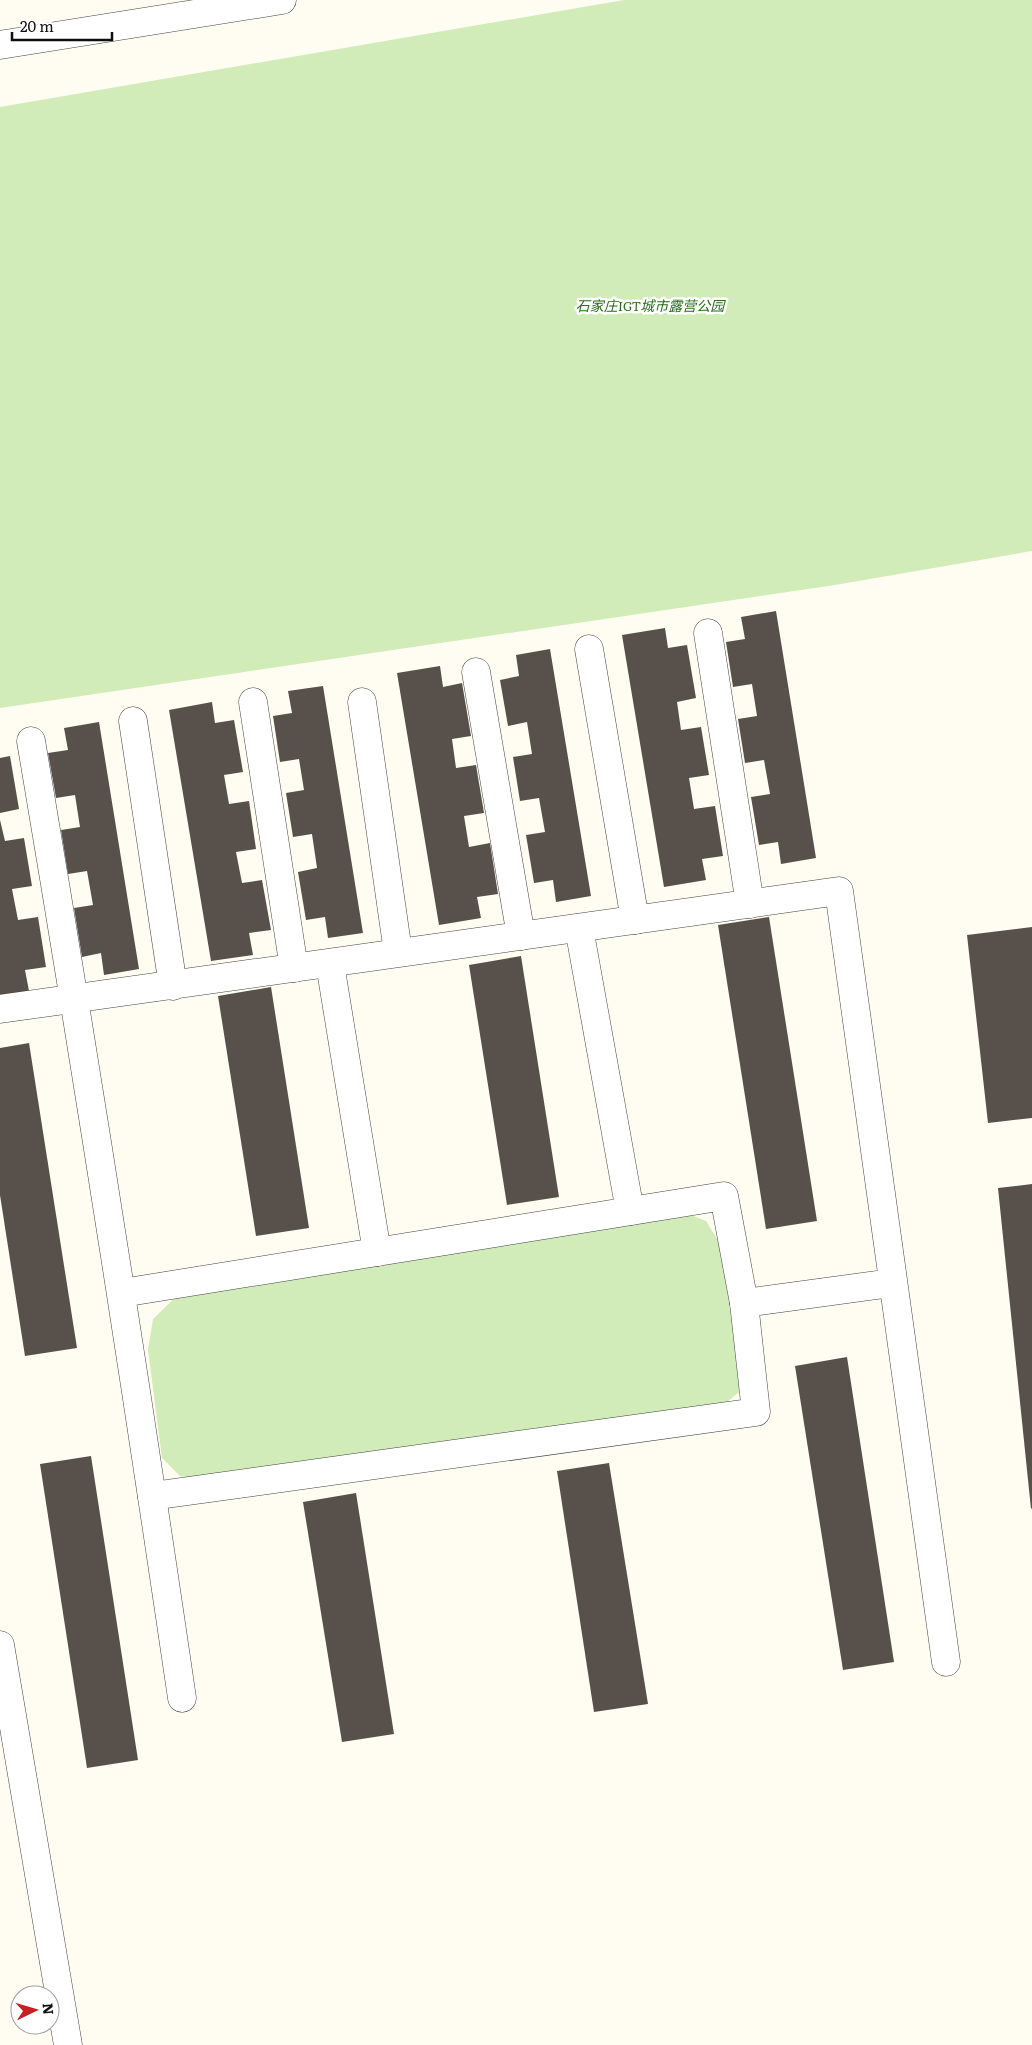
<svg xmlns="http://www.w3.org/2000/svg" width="1032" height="2045" viewBox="0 0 1032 2045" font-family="Literata,'Noto Sans SC',serif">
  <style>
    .green { fill: #d1ecb8 }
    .building { fill: #58504b }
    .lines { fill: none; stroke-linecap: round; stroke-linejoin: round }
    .minor-casing { stroke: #424242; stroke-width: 29 }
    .minor { stroke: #fff; stroke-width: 28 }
    .labels { text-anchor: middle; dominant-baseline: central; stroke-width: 5; stroke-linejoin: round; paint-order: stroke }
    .park-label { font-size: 14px; font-style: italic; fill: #2a6b1c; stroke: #fff }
  </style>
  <rect width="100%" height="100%" fill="#fffdf1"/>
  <g class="green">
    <path d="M624 0H1032V551L835 585 0 708V107Z"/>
    <path d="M688 1214 706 1221 719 1242 738 1358 739 1392 720 1408 203 1480 180 1476 162 1458 148 1350 153 1319 181 1292Z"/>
  </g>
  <g class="building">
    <path d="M776 611 816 858 781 864 778 842 759 845 751 797 770 794 764 760 745 763 738 719 757 716 752 684 733 687 726 642 745 639 741 617Z"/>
    <path d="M665 628 668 648 687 645 696 698 677 702 681 730 701 727 709 775 689 778 694 809 715 806 723 856 702 859 706 880 664 887 622 635Z"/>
    <path d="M550 649 591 896 556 902 553 880 534 883 526 835 545 832 539 798 520 801 513 757 532 754 527 722 508 726 500 680 519 676 516 655Z"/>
    <path d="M440 666 443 687 462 683 471 736 452 739 456 768 476 765 484 813 464 816 469 847 490 843 498 894 477 897 481 918 439 925 397 673Z"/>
    <path d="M323 686 363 933 328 938 325 917 306 920 298 872 317 868 312 834 293 837 286 793 304 790 299 759 280 762 273 716 292 713 288 691Z"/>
    <path d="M212 702 215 723 234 720 243 772 224 775 229 804 249 801 256 849 236 852 242 883 262 880 271 930 249 933 253 955 211 961 169 710Z"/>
    <path d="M99 722 139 969 104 975 101 953 82 957 74 908 93 905 87 871 68 874 61 830 80 827 75 795 56 798 48 753 68 750 64 728Z"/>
    <path d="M10 756 19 809 0 813V758Z"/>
    <path d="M0 820 5 841 24 838 32 886 12 889 18 920 38 917 46 967 25 970 29 991 0 996Z"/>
    <path d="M769 917 817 1221 766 1229 718 925Z"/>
    <path d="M1032 927V1118L988 1123 967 935Z"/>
    <path d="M521 956 559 1197 507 1205 469 965Z"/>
    <path d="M271 987 309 1228 256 1236 218 996Z"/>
    <path d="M29 1043 77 1348 25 1356 0 1195V1048Z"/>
    <path d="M1032 1184V1508L1031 1509 998 1188Z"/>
    <path d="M847 1357 894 1662 843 1670 795 1366Z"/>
    <path d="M91 1456 138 1760 87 1768 40 1464Z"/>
    <path d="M609 1463 648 1704 594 1712 557 1471Z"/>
    <path d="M356 1493 394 1734 342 1742 303 1502Z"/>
  </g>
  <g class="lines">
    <defs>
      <g id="minor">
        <path d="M0 45 282 0"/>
        <path d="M708 633 750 904"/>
        <path d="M589 649 635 920"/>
        <path d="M476 672 521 936"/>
        <path d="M253 702 294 968"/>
        <path d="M362 702 398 952"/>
        <path d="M133 721 173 986"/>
        <path d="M31 741C85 1059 135 1378 182 1698"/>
        <path d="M579 928 630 1211"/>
        <path d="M330 964 377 1252"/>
        <path d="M0 1009 839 891 946 1662"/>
        <path d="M122 1293 724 1196 744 1303 756 1412 152 1496"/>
        <path d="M744 1303 892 1283"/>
        <path d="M0 1645 68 2045"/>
      </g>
    </defs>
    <use href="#minor" class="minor-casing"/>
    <use href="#minor" class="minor"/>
  </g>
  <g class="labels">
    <g class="park-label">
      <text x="650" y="305">石家庄IGT城市露营公园</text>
    </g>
  </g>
  <g transform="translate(35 2010) rotate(85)"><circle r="24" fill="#ffffff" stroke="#9f9f9f"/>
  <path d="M0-4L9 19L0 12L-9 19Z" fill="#c62023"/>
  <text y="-8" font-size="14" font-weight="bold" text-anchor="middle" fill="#0f0f0f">N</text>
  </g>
  <path d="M12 32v8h100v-8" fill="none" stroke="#0f0f0f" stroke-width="2.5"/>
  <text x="20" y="32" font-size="15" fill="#0f0f0f" stroke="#ffffff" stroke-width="4" paint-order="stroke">20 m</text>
</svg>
